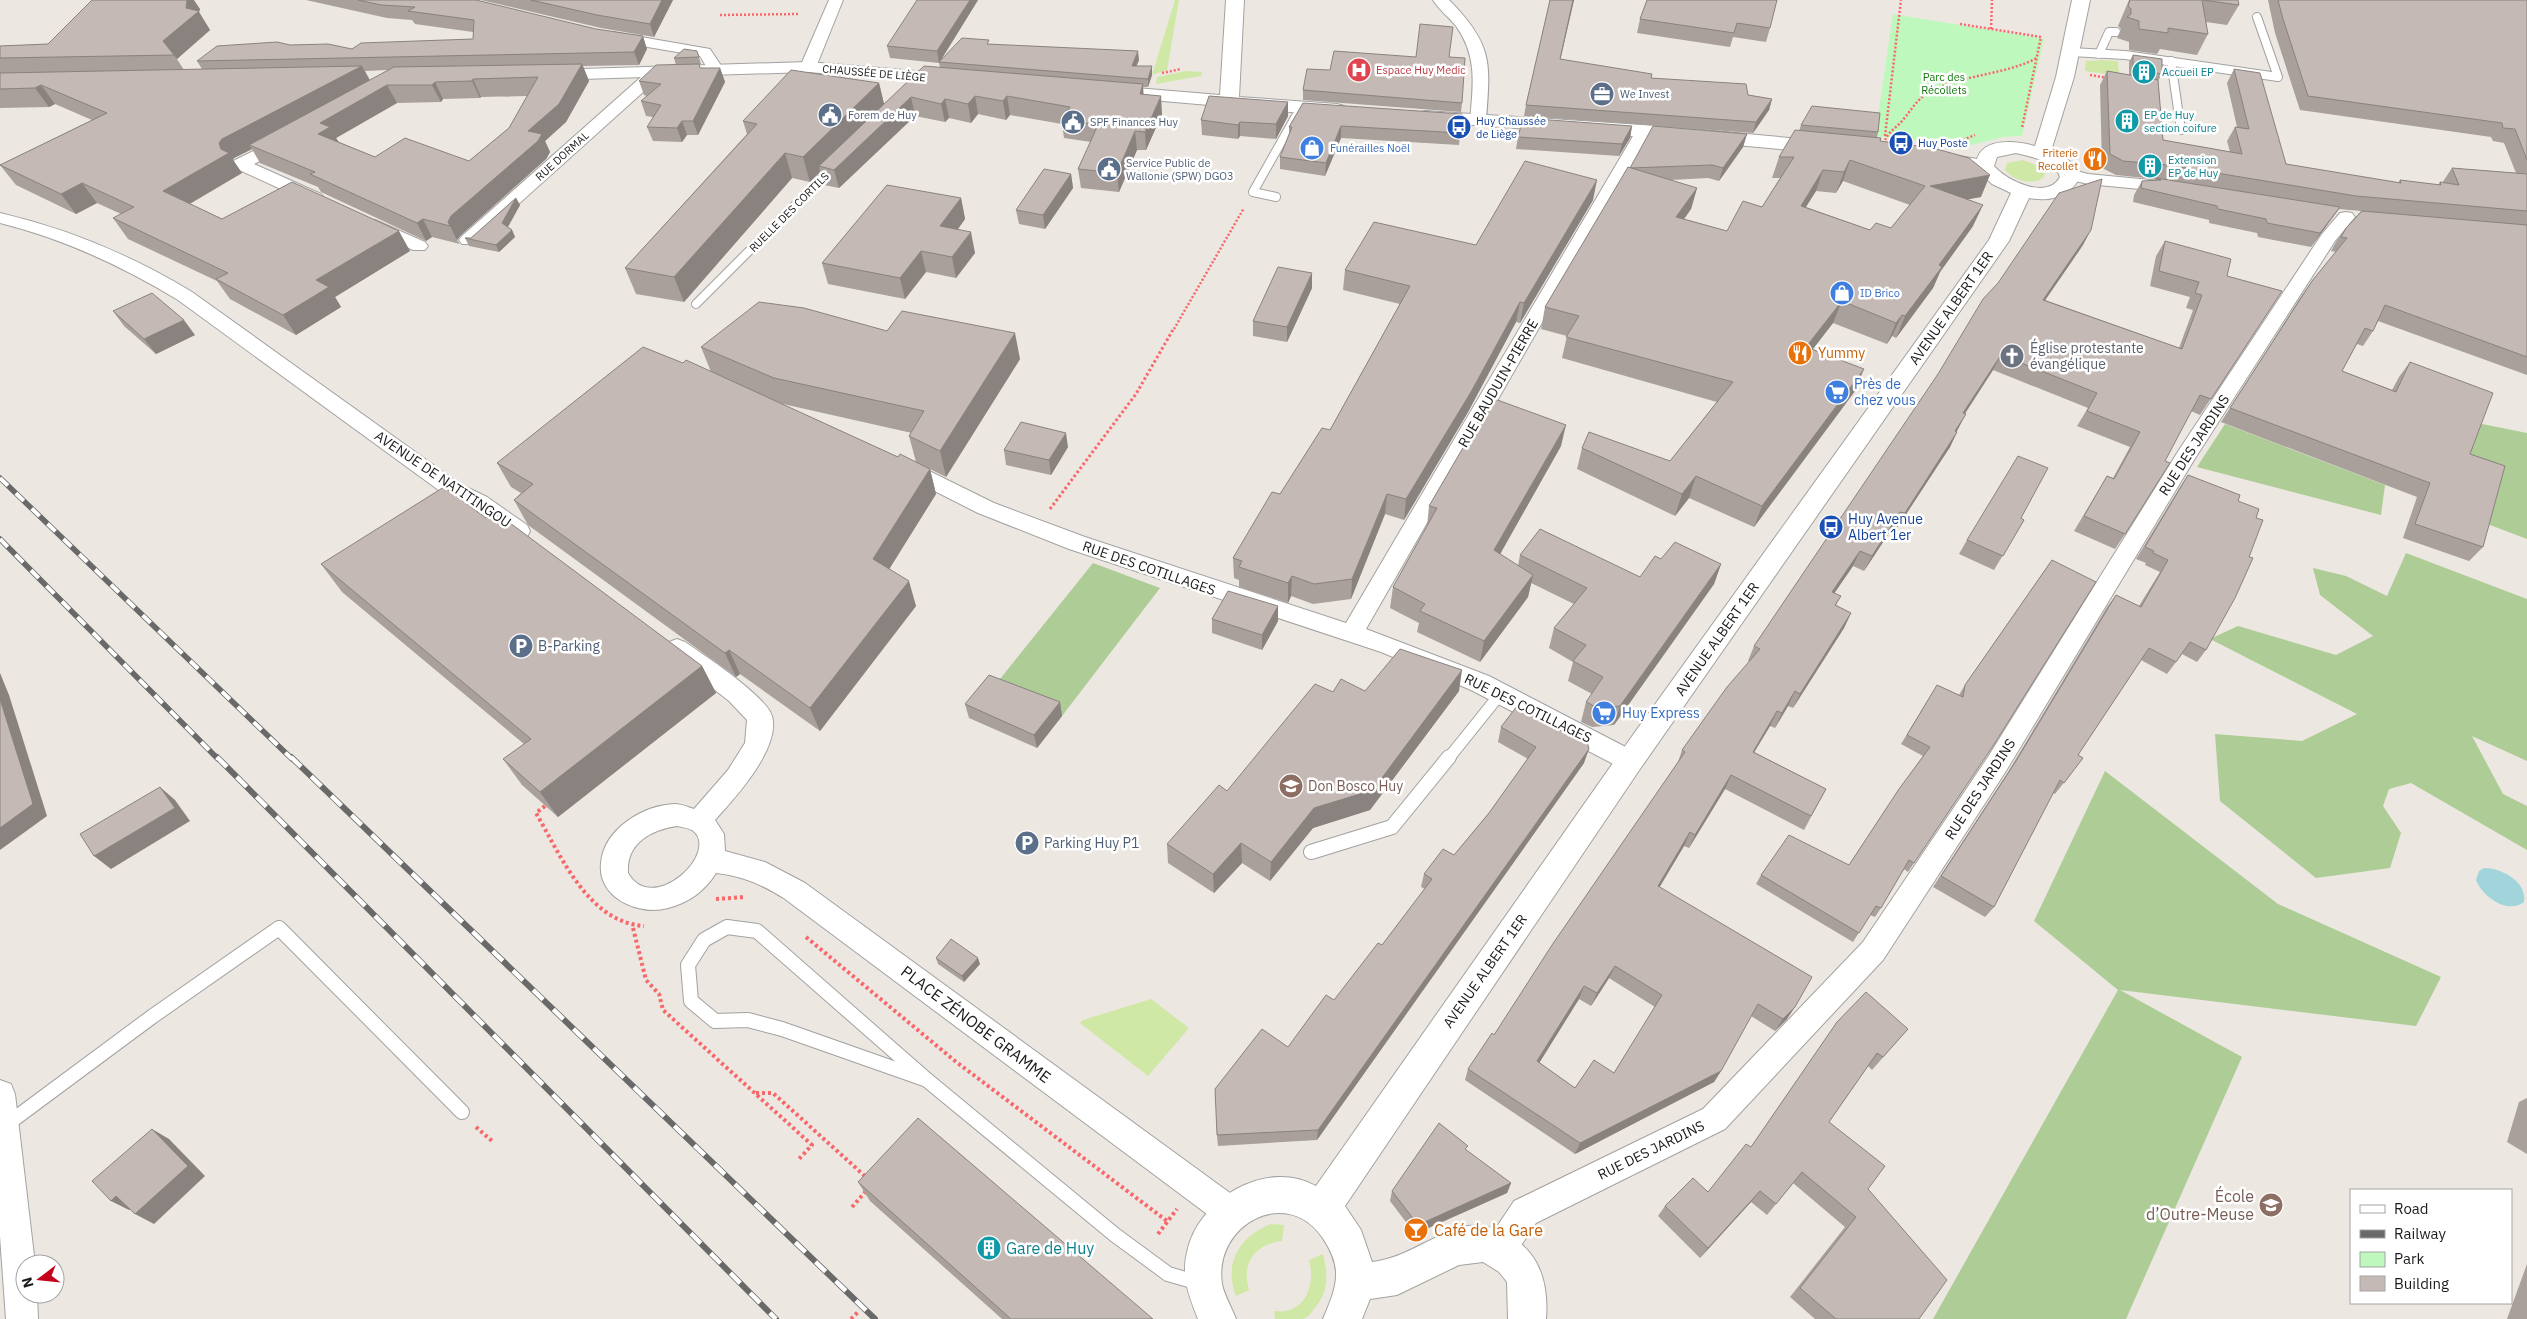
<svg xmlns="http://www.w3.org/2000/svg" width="2527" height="1319" viewBox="0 0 2527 1319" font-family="'IBM Plex Sans',sans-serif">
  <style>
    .grass { fill: #cfe8a6 }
    .forest { fill: #adcc96 }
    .park { fill: #bff8bc }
    .water { fill: #a1d5db }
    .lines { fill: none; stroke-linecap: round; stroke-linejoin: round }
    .service-far2-casing { stroke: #a2a2a2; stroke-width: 10 }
    .service-far1-casing { stroke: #a2a2a2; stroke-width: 13 }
    .service-casing { stroke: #a2a2a2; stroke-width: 16 }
    .minor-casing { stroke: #a2a2a2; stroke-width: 2 }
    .tertiary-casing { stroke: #a2a2a2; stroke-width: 2 }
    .path-far2 { stroke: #f8676a; stroke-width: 2.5; stroke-dasharray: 2 2; stroke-linecap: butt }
    .path-far1 { stroke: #f8676a; stroke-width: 3; stroke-dasharray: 2.5 2.5; stroke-linecap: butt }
    .path { stroke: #f8676a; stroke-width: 4; stroke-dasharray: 3 3; stroke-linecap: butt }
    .service-far2 { stroke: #fff; stroke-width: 8 }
    .service-far1 { stroke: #fff; stroke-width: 11 }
    .service { stroke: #fff; stroke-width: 14 }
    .minor { fill: #fff; fill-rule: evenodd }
    .tertiary { fill: #fff; fill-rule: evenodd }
    .rail-far1-casing { stroke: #696969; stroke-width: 5.5 }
    .rail-casing { stroke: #696969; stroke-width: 6 }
    .rail-far1 { stroke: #fff; stroke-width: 4; stroke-dasharray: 11; stroke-linecap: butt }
    .rail { stroke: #fff; stroke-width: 4.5; stroke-dasharray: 14; stroke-linecap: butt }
    .wall { fill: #a99f9b; fill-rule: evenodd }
    .shaded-wall { fill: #89827e }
    .building { fill: #c4b9b4; stroke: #89827e; fill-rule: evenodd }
    .labels { text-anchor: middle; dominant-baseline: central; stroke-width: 5; stroke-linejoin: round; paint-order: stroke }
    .far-health-label { font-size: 11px; fill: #be3a42; stroke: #fff; text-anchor: start }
    .far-culture-label { font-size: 11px; fill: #0d838f; stroke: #fff; text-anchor: start }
    .far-street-label { font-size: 11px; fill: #1b1b1b; stroke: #fff }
    .far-park-label { font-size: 11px; fill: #11770c; stroke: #fff }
    .far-service-label { font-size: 11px; fill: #4e5e75; stroke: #fff; text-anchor: start }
    .far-transit-label { font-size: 11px; fill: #164399; stroke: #fff; text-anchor: start }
    .far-shop-label { font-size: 11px; fill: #366cbe; stroke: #fff; text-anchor: start }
    .far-food-label { font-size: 11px; fill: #c56008; stroke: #fff; text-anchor: end }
    .street-label { font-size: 14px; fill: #1b1b1b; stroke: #fff }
    .worship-label { font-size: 14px; fill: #5b616d; stroke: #fff; text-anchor: start }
    .food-label { font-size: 14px; fill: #c56008; stroke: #fff; text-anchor: start }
    .shop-label { font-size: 14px; fill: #366cbe; stroke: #fff; text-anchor: start }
    .transit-label { font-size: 14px; fill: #164399; stroke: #fff; text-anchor: start }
    .service-label { font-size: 14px; fill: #4e5e75; stroke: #fff; text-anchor: start }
    .education-label { font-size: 14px; fill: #785e54; stroke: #fff; text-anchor: start }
    .near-street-label { font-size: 16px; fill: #1b1b1b; stroke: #fff }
    .near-education-label { font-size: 16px; fill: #785e54; stroke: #fff; text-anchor: end }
    .near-food-label { font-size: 16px; fill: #c56008; stroke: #fff; text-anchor: start }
    .near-culture-label { font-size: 16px; fill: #0d838f; stroke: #fff; text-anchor: start }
  </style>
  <rect width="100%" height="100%" fill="#ede7e1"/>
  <g class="grass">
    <path d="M1175 0H1179L1167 70 1152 75Z"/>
    <path d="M2102 60 2118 61 2119 76 2085 71 2086 61Z"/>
    <path d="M1186 71 1202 72 1201 76 1156 84 1157 77Z"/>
    <path d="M2023 160 2036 165 2045 174 2044 177C2032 186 2014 181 2005 170L2007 163Z"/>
    <path d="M1151 999 1189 1028 1148 1076 1080 1023 1083 1020Z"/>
    <path d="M1271 1224 1284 1225 1282 1241C1255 1244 1241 1263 1249 1290L1236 1296C1223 1263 1240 1236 1271 1224Z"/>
    <path d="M1323 1254C1328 1274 1329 1292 1314 1309 1311 1313 1308 1318 1302 1319 1294 1319 1283 1319 1275 1319L1274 1311C1305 1315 1316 1285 1309 1260Z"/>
  </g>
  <g class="forest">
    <path d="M2477 423 2527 433V539L2474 519 2458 468Z"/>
    <path d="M2225 424 2385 485 2381 515 2197 467Z"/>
    <path d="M2406 553 2527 599V761L2472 736 2503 794 2527 806V850L2411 783 2389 789 2383 806 2401 833 2390 868 2316 878 2220 801 2215 734 2302 741 2357 714 2210 639 2238 626 2336 655 2373 636 2320 595 2313 568 2346 576 2387 596Z"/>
    <path d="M1093 563 1160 588 1062 716 992 689Z"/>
    <path d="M2105 771 2278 904 2441 977 2416 1026 2120 990 2242 1057 2126 1319H1933L2118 990 2034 921Z"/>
  </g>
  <path class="park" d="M1893 14 2044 39 2022 136 2004 137 1967 146 1875 136Z"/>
  <path class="water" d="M2484 868C2501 868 2527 881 2524 902 2507 915 2482 896 2476 880L2479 871Z"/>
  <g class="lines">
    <defs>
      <g id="service-far2">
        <path d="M2071 52 2125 55 2278 77 2257 17"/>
        <path d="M2099 54 2109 32H2116"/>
        <path d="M2171 61 2181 130"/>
        <path d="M1276 197 1253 192 1296 116"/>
        <path d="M696 304 832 168"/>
      </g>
      <path id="service-far1" d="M1448 759 1501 693"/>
      <g id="service">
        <path d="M1311 852 1392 827 1449 757"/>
        <path d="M727 927 757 931 927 1080 782 1029 748 1020 715 1021 691 1001 688 965 704 940Z"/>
        <path d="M927 1080 1115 1235 1168 1274 1199 1283"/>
        <path d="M6 1125 153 1016 279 928 462 1112"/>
      </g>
      <g id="minor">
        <path d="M829 0H843L816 67 814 70H802L800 67Z"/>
        <path d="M1433 0H1449L1453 4C1494 47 1490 66 1486 121L1484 124 1478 126 1470 121C1473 86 1478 57 1456 26 1449 17 1439 10 1433 0Z"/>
        <path d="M612 32 710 49 724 70 716 75 710 73 700 56 607 40 604 37Z"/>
        <path d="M655 68 663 73 661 76 474 244H462L459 240 462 236 649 70Z"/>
        <path d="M1644 126 1652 131 1366 629 1489 676 1639 754 1643 761 1639 768 1630 771 1621 768 1471 690 1381 652 1069 549 978 513 897 472 893 467 897 462 904 460 911 462 994 503 1085 537 1346 623 1636 131Z"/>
        <path d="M284 136 290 137 292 141 290 145 254 164 321 194 324 198 321 202H309L235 168 233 164 235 160Z"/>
        <path d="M2069 169 2088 174 2171 182 2177 183 2180 187 2177 191 2171 192 2088 184 2063 178 2060 174 2063 170Z"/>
        <path d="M2346 212 2352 213 2355 217 2335 241 2194 460 2006 771 1883 960 1725 1129 1536 1223 1512 1259 1501 1264 1490 1259 1485 1248 1490 1237 1514 1201 1703 1109 1863 942 1988 757 2179 450 2322 234 2340 213Z"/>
        <path d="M0 213C69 229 131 255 192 292L460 484 487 497 527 525 530 531 527 537 519 539 511 537 471 507 444 494 178 300C122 266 64 239 0 223Z"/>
        <path d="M375 220 425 242 428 246 425 250H413L369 229 366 225 369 221Z"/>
        <path d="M677 639 685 642C704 655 766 696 772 716 781 748 735 798 715 820L724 834 725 851 765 862 805 883 1241 1201 1246 1212 1241 1223 1230 1228 1219 1223 785 899C763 885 743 876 716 873 705 891 688 903 668 908 640 916 597 899 601 863 604 829 643 805 675 804 681 804 688 807 694 809L728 770 745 743 747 720 729 701 669 654 665 648 669 642ZM677 826C681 827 688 828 692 830 722 851 653 917 628 873 626 843 651 830 677 826Z"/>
        <path d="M0 1080 11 1084 15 1094 35 1264H25V1294H37L38 1319H6L0 1236Z"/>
      </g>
      <g id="tertiary">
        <path d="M1226 0H1244L1239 97 1337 104 1344 106 1346 110 1344 114 1337 116 1117 97 1115 93 1117 89 1124 87 1220 95Z"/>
        <path d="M2072 0H2090L2074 77 2051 151C2065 157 2076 163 2080 177 2070 197 2050 202 2029 198L2009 241 1640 769 1345 1206 1361 1230 1372 1262C1408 1258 1433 1233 1468 1226 1480 1224 1491 1227 1501 1232 1538 1247 1549 1281 1546 1319H1508L1507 1282 1499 1272 1483 1262 1459 1265 1397 1295 1370 1299 1362 1319H1323C1337 1286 1344 1269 1322 1237 1286 1185 1213 1225 1222 1284 1224 1295 1232 1308 1236 1319H1198C1189 1296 1181 1277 1187 1252 1198 1199 1266 1158 1316 1186L1620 753 1989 240 2011 193 1992 184 1978 171 1934 163 1931 159 1934 155 1941 153 1977 159C1984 137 2017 141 2035 146L2056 77ZM2016 153C2030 156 2056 162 2060 177 2047 201 2006 180 1994 166L1997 157Z"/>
        <path d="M808 62 951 74 957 75 960 79 957 83 951 84 808 72 550 80 544 79 541 75 544 71 550 70Z"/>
        <path d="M1425 111 1658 126 1823 141 1830 143 1833 147 1830 151 1823 153 1658 138 1418 121 1416 117 1418 113Z"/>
      </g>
    </defs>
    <use href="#service-far2" class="service-far2-casing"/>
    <use href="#service-far1" class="service-far1-casing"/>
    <use href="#service" class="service-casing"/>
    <use href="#minor" class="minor-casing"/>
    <use href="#tertiary" class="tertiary-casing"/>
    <g class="path-far2">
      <path d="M720 15 799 14"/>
      <path d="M1960 24 2041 37 2022 128"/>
      <path d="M1991 29 1992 0"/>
      <path d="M1162 73 1181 69"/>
      <path d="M2090 75 2108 78"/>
      <path d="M1885 136 1901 0"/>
      <path d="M1963 140 1975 135"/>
      <path d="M1884 144C1886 133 1895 129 1902 121 1910 112 1915 102 1925 95 1954 75 2003 76 2037 58"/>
      <path d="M1174 329 1244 208"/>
    </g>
    <path class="path-far1" d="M1050 509 1136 394 1174 328"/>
    <g class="path">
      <path d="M545 806 536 813C561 856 588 922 644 926"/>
      <path d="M716 899 745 897"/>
      <path d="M633 928 646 980 659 994 663 1010 812 1145 799 1159"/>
      <path d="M806 937 955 1061 1167 1221"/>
      <path d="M756 1093H773L867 1178"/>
      <path d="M476 1127 492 1141"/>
      <path d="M852 1207 866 1191"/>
      <path d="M1158 1234 1177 1209"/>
      <path d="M851 1319 858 1312"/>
    </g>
    <use href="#service-far2" class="service-far2"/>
    <use href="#service-far1" class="service-far1"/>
    <use href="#service" class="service"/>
    <use href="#minor" class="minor"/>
    <use href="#tertiary" class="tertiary"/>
    <defs>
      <g id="rail-far1">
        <path d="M0 478 292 759"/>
        <path d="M0 539 218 759"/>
      </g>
      <g id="rail">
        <path d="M217 757 776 1319"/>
        <path d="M291 757 875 1319"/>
      </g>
    </defs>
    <use href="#rail-far1" class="rail-far1-casing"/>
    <use href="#rail" class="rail-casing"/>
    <use href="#rail-far1" class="rail-far1"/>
    <use href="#rail" class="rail"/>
  </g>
  <g class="wall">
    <path d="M306 0H476L647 49 639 65 583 66 589 81 566 122 545 141 550 152 546 159 461 235 457 240 460 244 432 237 426 241 321 192 318 187 260 163 252 149 234 158 233 160 242 173 190 204 222 219 410 251 335 297 341 307 296 335 230 299 217 281 128 239 113 218 121 214 97 203 76 214 16 185 0 165 92 120 55 104 49 107 0 108V46L48 44 200 9 199 12 210 30 177 59 184 70 202 69 197 61 290 45 352 49 473 39V32L415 24 412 20 387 18ZM388 70 370 80 365 71ZM527 96 509 128 469 161 375 157 339 142 336 138 397 103 441 102 443 99 480 98 481 97Z"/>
    <path d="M481 0H673L654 37 601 28Z"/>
    <path d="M978 0 941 60 989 44 1139 60 1136 66H1152V75L1148 87H1143V94L1162 114 1146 150H1137L1119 192 1081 188 1078 169 1091 142 1064 138 1062 124 1010 115 1006 120 978 114 971 123 949 118 945 122 915 116 839 188 824 185 820 172 810 182 792 178 684 302 636 294 625 268 747 134 743 121 879 83 884 104 940 67 939 63 890 58 887 46Z"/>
    <path d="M1550 0H1574L1560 59 1651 78 1748 95 1772 99 1769 110 1753 133 1524 116 1526 105Z"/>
    <path d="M1647 0 1770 28 1766 42 1733 37 1730 47 1637 33 1640 19Z"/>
    <path d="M2129 0H2238L2239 5 2227 25 2206 22 2208 34 2197 55 2160 49 2157 54 2129 50V42L2117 38 2121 29 2118 26Z"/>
    <path d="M2268 0H2527V375L2378 321 2373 331 2363 346 2357 344 2342 371 2392 390 2399 377 2410 362 2470 454 2483 547 2469 561 2403 538 2417 497 2221 422 2302 295 2312 281 2336 252 2331 251 2336 242 2346 228 2361 211 2339 209 2311 247 2258 237 2257 233 2209 223V220L2133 202 2134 195 2142 181H2154L2155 179 2116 175 2102 168 2100 85 2107 71 2129 75V62L2133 55 2162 74 2158 81 2163 140 2230 152 2227 141 2235 127H2237L2227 83 2234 69 2286 164 2398 183 2400 180 2438 185 2440 182 2442 183 2452 168 2516 173 2504 143 2493 141 2491 137 2300 110 2275 33Z"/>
    <path d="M697 51 701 64H699L700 68H720L725 82 698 135H687L682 142 653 141 647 127 653 117 646 116 641 101 647 96 644 95 639 81 676 65 674 58Z"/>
    <path d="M1416 57 1449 58 1462 103 1461 112 1303 100V90L1330 70Z"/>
    <path d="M1288 102V116L1276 139 1240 136 1238 139 1202 135 1201 120Z"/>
    <path d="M1303 103 1460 133 1459 145 1341 138 1325 176 1280 169V157L1289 134V127Z"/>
    <path d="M1801 125 1878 132 1877 137 1880 141 1981 197 1967 199 1973 226 1940 272 1933 288 1896 338 1892 336 1887 344 1833 323 1813 349 1855 391 1754 527 1689 498 1675 516 1577 469 1582 448 1670 461 1717 402 1562 358 1567 336 1541 329 1545 307 1630 168 1747 134 1743 147 1719 181 1708 178 1671 180 1697 188 1691 209 1684 219 1727 231 1762 207 1780 178H1772L1779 157 1799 131ZM1843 181 1910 205 1891 228 1870 230 1806 207 1816 191 1836 193Z"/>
    <path d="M1632 126 1630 138 1619 156 1516 149 1518 137Z"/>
    <path d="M1071 174 1073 188 1045 229 1019 224 1016 210Z"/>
    <path d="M516 198 520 205 508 227 512 230 515 237 499 252 469 246 465 238H471Z"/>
    <path d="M961 198 965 219 958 229 975 253 956 278 926 272 905 299 828 284 822 263Z"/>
    <path d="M1593 200 1520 323 1516 322 1468 412 1404 520 1385 514 1351 599 1313 604 1291 596 1288 603 1239 587V580L1234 578 1233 558 1280 494 1330 430 1400 304 1343 290 1345 270 1476 245Z"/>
    <path d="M2165 241 2227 276 2282 291 2200 415 2191 411 2125 534 2115 549 2074 531 2107 476 2113 478 2130 447 2077 426 2088 408 1993 370 1965 414 1957 431V432L1950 447 1897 528 1893 527 1864 571 1853 566 1834 593 1841 596 1836 605 1851 613 1844 628 1793 708 1788 706 1775 728 1770 726 1754 752 1826 789 1804 830 1725 789 1689 848 1684 846 1659 887 1787 1019 1775 1031 1751 1016 1721 1071 1714 1082 1575 1154 1465 1080 1468 1069 1494 1035 1677 765 1682 750 1749 662 1748 661 1754 646 2083 245 2045 300 2179 348 2193 310 2186 308 2190 297 2150 286 2156 256ZM1609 978 1655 1007 1614 1073 1575 1088 1539 1063 1579 999 1591 1006Z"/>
    <path d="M1312 288 1287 342 1253 336V321Z"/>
    <path d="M113 311 195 335 156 354 124 326Z"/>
    <path d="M887 331 1020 359 946 477 930 469 936 494 889 569 916 606 820 731 740 674 736 677 528 525 514 500 521 493 511 487 497 463 683 363 711 372 701 347ZM767 398 783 404 912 433 909 436 916 462 898 457Z"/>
    <path d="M1561 446 1500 554 1518 566 1520 555 1640 577 1661 559 1721 564 1714 584 1614 725 1592 727 1581 722 1586 702 1592 694 1568 681 1573 662 1549 648 1554 628 1574 604 1531 583 1528 597 1480 662 1417 632 1419 623 1390 608 1393 587 1427 527 1429 506Z"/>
    <path d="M1068 447 1051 475 1006 465 1004 450Z"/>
    <path d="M2188 475 2206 650 2197 662 2182 654 2167 674 2141 660 2078 755 2083 758 2055 794 2053 793 1994 907 1985 917 1933 887 2008 772 2107 607 2116 595 2139 606 2160 572 2145 565 2146 563 2136 559 2180 487Z"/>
    <path d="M2021 518 2024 520 1994 570 1959 554 1967 540Z"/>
    <path d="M2052 560 1914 863 1908 872 1904 869 1881 908 1875 917 1870 915 1853 942 1756 884 1761 875 1849 865 1923 756 1901 744 1937 685 1959 695 1965 685Z"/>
    <path d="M321 564 702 666 716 693 558 817 522 785 503 759 524 744 342 592Z"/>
    <path d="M1278 606V621L1262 650 1212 633V619Z"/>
    <path d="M1365 691H1459L1370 810 1313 828 1270 881 1242 863 1214 893 1168 863 1167 844 1227 791 1333 692Z"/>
    <path d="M1060 702 1062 716 1037 748 969 718 965 704Z"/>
    <path d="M1501 727 1584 763 1317 1140 1218 1146 1217 1135 1288 1047 1334 1000 1382 945 1425 889 1421 887 1424 874 1454 855 1489 813 1528 759 1498 742Z"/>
    <path d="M936 958 980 964 964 982 938 964Z"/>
    <path d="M1837 1022 1908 1029 1872 1070 1868 1066 1829 1122 1868 1189 1919 1319H1815L1790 1297 1845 1227 1793 1183 1767 1215 1751 1202 1700 1258 1658 1216 1665 1206 1708 1192 1751 1147Z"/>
    <path d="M2527 1098V1154L2507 1142 2519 1102Z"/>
    <path d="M858 1182 1153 1319H1002L870 1201Z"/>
    <path d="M1511 1183 1507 1193 1415 1234 1390 1201 1392 1191Z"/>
    <path d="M2527 1264V1319H2507Z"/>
  </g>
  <g class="shaded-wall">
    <path d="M187 0H194L200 9 199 12 210 30 177 59 163 41 186 8Z"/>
    <path d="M662 0H673L654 37 650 24Z"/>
    <path d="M970 0H978L939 63 937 51Z"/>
    <path d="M1573 0H1574L1558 70 1560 59Z"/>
    <path d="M643 36 647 49 639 65 634 52Z"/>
    <path d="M1138 51 1139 60 1133 74 1132 66Z"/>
    <path d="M582 64 589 81 566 122 545 141 550 152 546 159 461 235 457 240 448 222 451 216 528 131Z"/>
    <path d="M362 66 372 85 249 145 252 149 234 158 233 160 242 173 177 211 163 191 221 149 219 143 222 139Z"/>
    <path d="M1152 66V75L1148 87V79Z"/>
    <path d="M720 68 725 82 698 135 693 121Z"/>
    <path d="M473 79 481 97 480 98 472 81Z"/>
    <path d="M435 82 443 99 441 102 432 85Z"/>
    <path d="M879 83 885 108 819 166 820 172 810 182 803 157Z"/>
    <path d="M1143 84 1144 103 1140 94Z"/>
    <path d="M41 85 55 104 49 107 35 88Z"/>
    <path d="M387 85 397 103 336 138 340 145 318 134 320 123Z"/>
    <path d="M975 96 978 114 971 123 968 104Z"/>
    <path d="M1007 96 1010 115 1006 120 1003 101Z"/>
    <path d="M1161 96 1162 114 1146 150 1145 132Z"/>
    <path d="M911 97 915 116 839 188 834 170Z"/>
    <path d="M945 99 949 118 945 122 941 104Z"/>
    <path d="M1772 99 1769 110 1753 133 1756 122Z"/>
    <path d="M1288 102V116L1276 139V124Z"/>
    <path d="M682 121 687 135 682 142 677 128Z"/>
    <path d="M1240 122V136L1238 139V125Z"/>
    <path d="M1341 126V138L1325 176 1326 163Z"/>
    <path d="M1632 126 1630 138 1619 156 1622 144Z"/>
    <path d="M1135 131 1137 150 1119 192 1117 173Z"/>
    <path d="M1747 134 1743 147 1719 181 1723 168Z"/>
    <path d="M785 153 792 178 684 302 674 277Z"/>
    <path d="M1850 160 1843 181 1836 193 1844 172Z"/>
    <path d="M1823 170 1816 191 1793 227 1801 206Z"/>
    <path d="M1071 174 1073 188 1045 229 1043 215Z"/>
    <path d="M1990 175 1981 197 1921 208 1930 186Z"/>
    <path d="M1597 180 1593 200 1520 323 1524 303Z"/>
    <path d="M82 183 97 203 76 214 61 194Z"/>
    <path d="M1697 188 1691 209 1670 239 1676 217Z"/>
    <path d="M516 198 520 205 506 230 502 223Z"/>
    <path d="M961 198 965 219 945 247 940 226Z"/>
    <path d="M1983 205 1973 226 1940 272 1933 288 1896 338 1905 316 1939 265Z"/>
    <path d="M2340 207 2330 221 2311 247 2320 233Z"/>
    <path d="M423 219 432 237 426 241 417 223Z"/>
    <path d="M512 230 515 237 499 252 496 245Z"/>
    <path d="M2091 230 2083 245 2035 315 2043 300Z"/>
    <path d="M399 231 410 251 335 297 341 307 296 335 283 315 316 280Z"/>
    <path d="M971 232 975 253 956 278 952 257Z"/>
    <path d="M921 251 926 272 905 299 900 278Z"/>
    <path d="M1312 273V288L1287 342V327Z"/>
    <path d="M1842 301 1833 323 1798 368 1806 347Z"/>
    <path d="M1520 302 1516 322 1468 412 1404 520 1406 499Z"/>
    <path d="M1902 315 1892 336 1887 344 1896 323Z"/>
    <path d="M184 320 195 335 156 354 144 339Z"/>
    <path d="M1015 333 1020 359 946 477 940 451Z"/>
    <path d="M2001 355 1993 370 1955 428 1963 413Z"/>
    <path d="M1864 369 1855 391 1754 527 1762 506Z"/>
    <path d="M1966 414 1958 429 1948 446 1955 431Z"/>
    <path d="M1566 425 1561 446 1490 572 1494 550Z"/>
    <path d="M1957 432 1950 447 1897 528 1905 513Z"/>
    <path d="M1066 433 1068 447 1051 475 1049 460Z"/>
    <path d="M930 469 936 494 880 584 873 559Z"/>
    <path d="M1696 476 1689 498 1675 516 1682 494Z"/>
    <path d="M1387 494 1385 514 1351 599 1352 579Z"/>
    <path d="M1900 512 1893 527 1864 571 1872 556Z"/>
    <path d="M1860 551 1853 566 1825 607 1832 592Z"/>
    <path d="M1721 564 1714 584 1614 725 1620 706Z"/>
    <path d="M1533 575 1528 597 1480 662 1484 641Z"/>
    <path d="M1292 576 1291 596 1288 603V583Z"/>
    <path d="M909 581 916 606 820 731 810 708Z"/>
    <path d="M1278 606V621L1262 650V635Z"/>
    <path d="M1851 613 1844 628 1793 708 1800 694Z"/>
    <path d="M729 650 740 674 736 677 725 653Z"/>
    <path d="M702 666 716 693 558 817 540 792Z"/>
    <path d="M1462 670 1459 691 1370 810 1313 828 1270 881 1271 862 1314 808Z"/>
    <path d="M0 673 9 695 47 816 0 850Z"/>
    <path d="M1795 691 1788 706 1775 728 1782 713Z"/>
    <path d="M1060 702 1062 716 1037 748 1034 735Z"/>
    <path d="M1777 711 1770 726 1746 766 1753 752Z"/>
    <path d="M1589 749 1584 763 1317 1140 1318 1130Z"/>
    <path d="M1731 775 1725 789 1689 848 1695 835Z"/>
    <path d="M160 787 175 800 190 821 111 869 94 856Z"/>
    <path d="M1690 832 1684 846 1652 900 1658 886Z"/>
    <path d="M1241 843 1242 863 1214 893 1213 874Z"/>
    <path d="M978 958 980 964 964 982 962 976Z"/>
    <path d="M1615 966 1609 978 1591 1006 1597 993Z"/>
    <path d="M1584 986 1579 999 1533 1073 1537 1061Z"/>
    <path d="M1795 1007 1787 1019 1775 1031 1783 1019Z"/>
    <path d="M1721 1071 1714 1082 1575 1154 1580 1143Z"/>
    <path d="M152 1129 169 1139 205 1176 154 1224 135 1214Z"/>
    <path d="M1511 1183 1507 1193 1415 1234 1418 1225Z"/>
    <path d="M1760 1191 1751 1202 1700 1258 1708 1248Z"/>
    <path d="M116 1196 135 1206 129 1210 111 1201Z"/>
  </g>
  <g class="building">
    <path d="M92 0H187L186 8 199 11 163 41 174 55 0 58V46L48 44Z"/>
    <path d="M358 0H476L596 29 643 36 634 52 197 61 217 46 277 42 290 45 328 44 352 49 361 43 473 39 474 20 408 11 415 7 381 5Z"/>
    <path d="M531 0H662L650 24 597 15Z"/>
    <path d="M917 0H970L937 51 887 46Z"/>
    <path d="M1550 0H1573L1560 59 1652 74 1651 78 1746 84 1748 95 1772 99 1756 122 1526 105Z"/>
    <path d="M1647 0H1777L1770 28 1737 23 1734 33 1640 19Z"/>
    <path d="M2130 0H2202L2208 34 2168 28V33L2139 29V21L2127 17 2131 14V9L2128 6Z"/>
    <path d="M2203 0H2238L2239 5Z"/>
    <path d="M2278 0H2527V160L2515 129 2503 128 2502 123 2308 96 2283 19Z"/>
    <path d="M1420 24 1453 27 1449 57 1465 58 1462 103 1303 90 1307 69 1330 70 1334 51 1416 57Z"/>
    <path d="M962 38 989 40 987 44 1138 51 1132 66H1152L1148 79 939 62Z"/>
    <path d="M684 49 697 51 699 57 674 58Z"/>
    <path d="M2133 55 2162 59V74L2133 69Z"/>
    <path d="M582 64 559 104 528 131 542 134 538 141 451 216 448 222 450 226 423 219 417 223 310 174 315 172 249 145 394 67ZM538 77 509 128 469 161 405 138 375 157 318 134 330 127 320 123 387 85H432L435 82 472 81 473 79Z"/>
    <path d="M699 64 700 68H720L693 121H682L677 128 647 127 661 105 641 101 661 84 639 81 656 65Z"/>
    <path d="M362 66 222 139 219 143 221 149 229 153 163 191 222 219 292 182 399 231 316 280 329 287 283 315 216 279 228 273 113 218 134 207 82 183 61 194 0 165 107 113 41 85 35 88 0 89V73Z"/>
    <path d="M924 66 1143 84 1140 94 1161 96 1145 132 1135 131 1117 173 1078 169 1098 125 1061 119 1070 107 1007 96 1003 101 975 96 968 104 945 99 941 104 911 97 834 170 819 166Z"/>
    <path d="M2234 69 2260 73 2286 164 2401 183 2400 180 2441 185 2440 182 2459 185 2452 168 2527 174V211L2356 196 2168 165 2123 161 2110 154 2107 71 2158 80 2163 140 2242 154 2235 127 2249 129Z"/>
    <path d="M791 70 879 83 803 157 785 153 674 277 625 268 757 124 743 121Z"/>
    <path d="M1209 96 1288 102 1276 124 1240 122 1238 125 1201 120Z"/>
    <path d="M1303 103 1462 114 1460 133 1341 126 1326 163 1280 157 1292 127H1289Z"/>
    <path d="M1812 106 1880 113 1878 132 1801 125Z"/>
    <path d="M1523 118 1632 126 1622 144 1518 137Z"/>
    <path d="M1653 126 1747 134 1723 168 1712 165 1630 168Z"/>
    <path d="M1795 130 1881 138 1880 141 1933 148 1969 158 1990 175 1930 186 1983 205 1939 265 1942 267 1905 316 1902 315 1896 323 1842 301 1806 347 1864 369 1762 506 1696 476 1682 494 1582 448 1589 432 1670 461 1733 382 1566 337 1579 316 1545 307 1628 167 1697 188 1676 217 1727 231 1743 201 1762 207 1794 157H1779ZM1850 160 1925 186 1891 228 1876 223 1870 230 1801 206 1823 170 1844 172Z"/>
    <path d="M1525 161 1597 180 1524 303 1520 302 1471 392 1406 499 1387 494 1352 579 1314 584 1292 576 1288 583 1239 567 1242 561 1233 558 1272 492 1280 494 1322 428 1330 430 1410 286 1345 270 1374 222 1476 245Z"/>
    <path d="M1044 169 1071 174 1043 215 1016 210Z"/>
    <path d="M2156 178 2340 207 2320 233 2267 223 2266 219 2218 209 2217 206 2141 188 2142 181 2161 180Z"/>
    <path d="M2102 179 2091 230 2043 300 2182 349 2202 295 2195 293 2199 282 2159 271 2165 241 2231 259 2227 276 2282 291 2211 399 2200 395 2165 461 2170 463 2125 534 2084 516 2107 476 2114 479 2140 432 2087 411 2097 393 2001 355 1963 413 1966 414 1955 431 1957 432 1905 513 1900 512 1872 556 1860 551 1832 592 1841 596 1835 605 1851 613 1800 694 1795 691 1782 713 1777 711 1753 752 1826 789 1811 816 1731 775 1695 835 1690 832 1658 886 1812 977 1795 1007 1783 1019 1758 1004 1721 1071 1580 1143 1468 1069 1492 1033 1494 1035 1552 945 1685 752 1682 750 1727 687 1760 649 1754 646 1938 374 1983 299 1998 283 2059 193ZM1615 966 1662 995 1614 1073 1594 1060 1575 1088 1537 1061 1584 986 1597 993Z"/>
    <path d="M887 185 961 198 940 226 971 232 952 257 921 251 900 278 822 263Z"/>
    <path d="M516 198 502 223 512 230 496 245 465 238H471Z"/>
    <path d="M2362 211 2527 225V357L2385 305 2373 331 2365 328 2342 371 2396 392 2410 362 2493 393 2470 454 2505 466 2483 547 2415 524 2430 483 2230 408 2312 281 2347 238 2341 237 2346 228Z"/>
    <path d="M1278 267 1312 273 1287 327 1253 321Z"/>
    <path d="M152 293 184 320 144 339 113 311Z"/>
    <path d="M759 302 804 308 887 331 902 311 1015 333 940 451 909 436 924 411 774 378 701 347Z"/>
    <path d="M643 347 683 363 686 360 898 457 900 454 930 469 873 559 909 581 810 708 729 650 725 653 514 500 533 484 497 463Z"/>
    <path d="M1492 398 1566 425 1494 550 1533 575 1484 641 1420 611 1425 604 1393 587 1437 508 1429 506Z"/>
    <path d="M1021 422 1066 433 1049 460 1004 450Z"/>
    <path d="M2018 456 2048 468 2021 518 2024 520 2003 556 1967 540Z"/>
    <path d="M2188 475 2240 495 2238 501 2259 509 2256 518 2263 520 2249 557 2253 558 2235 598 2206 650 2190 642 2176 662 2149 648 2078 755 2083 758 2064 783 2060 780 1994 907 1941 876 2016 761 2116 595 2141 607 2168 560 2153 553 2154 551 2145 547Z"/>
    <path d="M444 487 486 518 494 511 702 666 540 792 503 759 531 739 321 564Z"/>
    <path d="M1540 529 1640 577 1655 556 1661 559 1675 542 1721 564 1620 706 1598 708 1586 702 1603 677 1573 661 1586 645 1554 628 1587 588 1520 555Z"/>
    <path d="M2052 560 2096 582 1993 746 1914 863 1909 860 1881 908 1876 906 1859 933 1761 875 1789 835 1849 865 1899 789 1930 747 1907 735 1937 685 1963 697 1965 685Z"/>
    <path d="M1228 591 1278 606 1262 635 1212 619Z"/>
    <path d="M1400 649 1462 670 1373 790 1314 808 1271 862 1241 843 1213 874 1167 844 1219 785 1227 791 1315 684 1333 692 1341 679 1365 691Z"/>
    <path d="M989 675 1060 702 1034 735 965 704Z"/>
    <path d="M0 699 33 804 0 828Z"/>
    <path d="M1517 706 1567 734 1572 727 1585 734 1589 749 1318 1130 1217 1135 1215 1089 1262 1029 1288 1047 1326 995 1334 1000 1378 943 1382 945 1432 879 1424 874 1443 849 1454 855 1489 813 1536 747 1501 727Z"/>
    <path d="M160 787 175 808 94 856 80 834Z"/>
    <path d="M951 939 978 958 962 976 936 958Z"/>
    <path d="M1866 992 1908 1029 1883 1057 1877 1053 1829 1122 1885 1166 1868 1189 1947 1280 1919 1319H1836L1800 1288 1856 1217 1802 1172 1776 1204 1760 1191 1708 1248 1665 1206 1693 1178 1708 1192 1746 1144 1751 1147 1837 1022Z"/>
    <path d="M918 1118 1153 1319H1011L858 1182Z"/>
    <path d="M1439 1123 1468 1146 1465 1149 1511 1183 1418 1225 1392 1191Z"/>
    <path d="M152 1129 188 1166 135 1214 116 1196 111 1201 92 1181Z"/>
  </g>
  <defs>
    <symbol id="hospital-disc" viewBox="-11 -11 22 22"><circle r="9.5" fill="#e0444e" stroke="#fff"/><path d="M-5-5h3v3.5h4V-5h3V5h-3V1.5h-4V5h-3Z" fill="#fff"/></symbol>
    <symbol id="building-disc" viewBox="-11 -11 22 22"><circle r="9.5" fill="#0f9aa8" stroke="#fff"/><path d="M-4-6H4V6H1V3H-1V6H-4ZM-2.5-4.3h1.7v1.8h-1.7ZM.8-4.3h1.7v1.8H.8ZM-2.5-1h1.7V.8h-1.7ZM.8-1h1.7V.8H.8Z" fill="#fff"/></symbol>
    <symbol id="office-disc" viewBox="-11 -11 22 22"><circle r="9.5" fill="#5c6f8a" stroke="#fff"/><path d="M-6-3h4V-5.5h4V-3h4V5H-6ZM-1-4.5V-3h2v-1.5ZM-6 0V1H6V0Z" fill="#fff"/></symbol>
    <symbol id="civic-disc" viewBox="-11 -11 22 22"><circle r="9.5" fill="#5c6f8a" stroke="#fff"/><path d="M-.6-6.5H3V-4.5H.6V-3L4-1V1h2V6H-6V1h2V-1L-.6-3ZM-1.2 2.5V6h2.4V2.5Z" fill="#fff"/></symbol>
    <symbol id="bus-disc" viewBox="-11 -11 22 22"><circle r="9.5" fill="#1a4fb4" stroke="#fff"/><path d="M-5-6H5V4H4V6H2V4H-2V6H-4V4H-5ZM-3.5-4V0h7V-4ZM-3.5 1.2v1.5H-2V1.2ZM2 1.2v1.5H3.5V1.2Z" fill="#fff"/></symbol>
    <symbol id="shop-disc" viewBox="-11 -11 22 22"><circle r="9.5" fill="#3f7fe0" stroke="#fff"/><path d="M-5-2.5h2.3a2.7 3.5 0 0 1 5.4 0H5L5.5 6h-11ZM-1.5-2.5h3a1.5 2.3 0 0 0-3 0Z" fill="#fff"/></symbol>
    <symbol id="restaurant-disc" viewBox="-11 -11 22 22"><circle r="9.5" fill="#e8710a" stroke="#fff"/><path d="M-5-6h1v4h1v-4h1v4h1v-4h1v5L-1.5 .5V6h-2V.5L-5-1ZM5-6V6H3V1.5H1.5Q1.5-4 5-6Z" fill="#fff"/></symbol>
    <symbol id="church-disc" viewBox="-11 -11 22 22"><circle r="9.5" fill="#6b7280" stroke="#fff"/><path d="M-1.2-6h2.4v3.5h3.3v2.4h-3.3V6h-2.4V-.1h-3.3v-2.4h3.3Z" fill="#fff"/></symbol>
    <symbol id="supermarket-disc" viewBox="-11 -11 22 22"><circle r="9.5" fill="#3f7fe0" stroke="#fff"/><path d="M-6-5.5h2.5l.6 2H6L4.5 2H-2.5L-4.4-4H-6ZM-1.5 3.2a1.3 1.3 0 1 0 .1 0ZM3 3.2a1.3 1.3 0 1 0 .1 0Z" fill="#fff"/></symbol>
    <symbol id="parking-disc" viewBox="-11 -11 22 22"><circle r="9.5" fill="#5c6f8a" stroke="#fff"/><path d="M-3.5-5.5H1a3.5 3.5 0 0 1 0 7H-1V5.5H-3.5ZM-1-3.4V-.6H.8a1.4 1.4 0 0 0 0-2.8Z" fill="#fff"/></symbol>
    <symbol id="school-disc" viewBox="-11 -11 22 22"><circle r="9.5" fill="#8d6e63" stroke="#fff"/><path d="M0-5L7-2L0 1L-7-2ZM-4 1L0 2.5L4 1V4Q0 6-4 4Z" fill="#fff"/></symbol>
    <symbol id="bar-disc" viewBox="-11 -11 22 22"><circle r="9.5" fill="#e8710a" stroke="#fff"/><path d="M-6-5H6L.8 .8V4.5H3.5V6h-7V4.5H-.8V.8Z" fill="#fff"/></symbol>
  </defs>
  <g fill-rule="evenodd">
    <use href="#hospital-disc" x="1345" y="56" width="28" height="28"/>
    <use href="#building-disc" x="2130" y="58" width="28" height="28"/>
    <use href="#office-disc" x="1588" y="80" width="28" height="28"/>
    <use href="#civic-disc" x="816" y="101" width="28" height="28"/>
    <use href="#building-disc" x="2113" y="107" width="28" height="28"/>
    <use href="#civic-disc" x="1059" y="108" width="28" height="28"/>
    <use href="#bus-disc" x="1445" y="113" width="28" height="28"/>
    <use href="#bus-disc" x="1887" y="129" width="28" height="28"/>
    <use href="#shop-disc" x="1298" y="134" width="28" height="28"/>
    <use href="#restaurant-disc" x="2081" y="145" width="28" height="28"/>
    <use href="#building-disc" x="2136" y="152" width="28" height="28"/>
    <use href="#civic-disc" x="1095" y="155" width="28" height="28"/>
    <use href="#shop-disc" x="1828" y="279" width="28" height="28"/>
    <use href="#restaurant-disc" x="1786" y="339" width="28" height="28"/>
    <use href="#church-disc" x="1998" y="342" width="28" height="28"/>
    <use href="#supermarket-disc" x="1823" y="378" width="28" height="28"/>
    <use href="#bus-disc" x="1817" y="513" width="28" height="28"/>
    <use href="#parking-disc" x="507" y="632" width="28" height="28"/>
    <use href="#supermarket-disc" x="1590" y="699" width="28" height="28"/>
    <use href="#school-disc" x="1277" y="772" width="28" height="28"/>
    <use href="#parking-disc" x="1013" y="829" width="28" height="28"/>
    <use href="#school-disc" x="2257" y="1191" width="28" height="28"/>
    <use href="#bar-disc" x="1402" y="1216" width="28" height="28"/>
    <use href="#building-disc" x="975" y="1234" width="28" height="28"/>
  </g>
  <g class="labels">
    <g class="far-health-label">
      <text x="1376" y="70">Espace Huy Medic</text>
    </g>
    <g class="far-culture-label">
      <text x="2162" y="72">Accueil EP</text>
      <text x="2144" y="115">EP de Huy<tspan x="2144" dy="13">section coifure</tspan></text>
      <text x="2168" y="160">Extension<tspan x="2168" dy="13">EP de Huy</tspan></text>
    </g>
    <g class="far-street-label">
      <text transform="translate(874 73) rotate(5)">CHAUSSÉE DE LIÈGE</text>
      <text transform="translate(562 156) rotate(-42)">RUE DORMAL</text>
      <text transform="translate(789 212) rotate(-45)">RUELLE DES CORTILS</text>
    </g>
    <g class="far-park-label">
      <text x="1944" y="77">Parc des<tspan x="1944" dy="13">Récollets</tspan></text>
    </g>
    <g class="far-service-label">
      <text x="1620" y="94">We Invest</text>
      <text x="848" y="115">Forem de Huy</text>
      <text x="1090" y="122">SPF Finances Huy</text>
      <text x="1126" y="163">Service Public de<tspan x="1126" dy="13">Wallonie (SPW) DGO3</tspan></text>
    </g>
    <g class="far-transit-label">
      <text x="1476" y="121">Huy Chaussée<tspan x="1476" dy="13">de Liège</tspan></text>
      <text x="1918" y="143">Huy Poste</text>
    </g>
    <g class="far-shop-label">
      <text x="1330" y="148">Funérailles Noël</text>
      <text x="1860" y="293">ID Brico</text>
    </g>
    <g class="far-food-label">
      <text x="2078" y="153">Friterie<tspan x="2078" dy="13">Recollet</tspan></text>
    </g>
    <g class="street-label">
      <text transform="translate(1951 308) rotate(-55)">AVENUE ALBERT 1ER</text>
      <text transform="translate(1498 383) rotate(-60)">RUE BAUDUIN-PIERRE</text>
      <text transform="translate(2194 445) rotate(-57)">RUE DES JARDINS</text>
      <text transform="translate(443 479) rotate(34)">AVENUE DE NATITINGOU</text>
      <text transform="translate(1149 568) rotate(19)">RUE DES COTILLAGES</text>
      <text transform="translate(1717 639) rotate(-55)">AVENUE ALBERT 1ER</text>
      <text transform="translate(1528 708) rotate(26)">RUE DES COTILLAGES</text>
      <text transform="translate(1980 789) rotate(-57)">RUE DES JARDINS</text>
      <text transform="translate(1485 971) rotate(-55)">AVENUE ALBERT 1ER</text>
      <text transform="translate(1651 1150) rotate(-26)">RUE DES JARDINS</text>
    </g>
    <g class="worship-label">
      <text x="2030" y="348">Église protestante<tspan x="2030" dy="16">évangélique</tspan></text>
    </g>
    <g class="food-label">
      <text x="1818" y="353">Yummy</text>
    </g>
    <g class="shop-label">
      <text x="1854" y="384">Près de<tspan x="1854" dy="16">chez vous</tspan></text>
      <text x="1622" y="713">Huy Express</text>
    </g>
    <g class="transit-label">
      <text x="1848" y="519">Huy Avenue<tspan x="1848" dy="16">Albert 1er</tspan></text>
    </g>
    <g class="service-label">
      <text x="538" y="646">B-Parking</text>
      <text x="1044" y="843">Parking Huy P1</text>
    </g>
    <g class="education-label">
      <text x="1308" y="786">Don Bosco Huy</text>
    </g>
    <g class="near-street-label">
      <text transform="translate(976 1024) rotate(37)">PLACE ZÉNOBE GRAMME</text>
    </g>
    <g class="near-education-label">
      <text x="2254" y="1196">École<tspan x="2254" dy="18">d’Outre-Meuse</tspan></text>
    </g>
    <g class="near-food-label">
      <text x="1434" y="1230">Café de la Gare</text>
    </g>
    <g class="near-culture-label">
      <text x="1006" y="1248">Gare de Huy</text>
    </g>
  </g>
  <rect x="2350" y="1189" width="162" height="115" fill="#ffffff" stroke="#a4a4a4"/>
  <rect x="2360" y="1205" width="25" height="8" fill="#ffffff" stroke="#a4a4a4"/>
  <text x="2394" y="1214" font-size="15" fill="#1b1b1b">Road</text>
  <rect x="2360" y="1230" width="25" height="8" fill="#696969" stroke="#a4a4a4"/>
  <text x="2394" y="1239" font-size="15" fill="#1b1b1b">Railway</text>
  <rect x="2360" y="1252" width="25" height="15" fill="#bff8bc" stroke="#a4a4a4"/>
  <text x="2394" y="1264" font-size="15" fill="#1b1b1b">Park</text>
  <rect x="2360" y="1276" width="25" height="15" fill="#c4b9b4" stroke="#a4a4a4"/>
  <text x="2394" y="1289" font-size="15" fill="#1b1b1b">Building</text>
  <g transform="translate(40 1279) rotate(254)"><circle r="24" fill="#ffffff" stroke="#a4a4a4"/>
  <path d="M0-4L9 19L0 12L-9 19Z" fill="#c5021b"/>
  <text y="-8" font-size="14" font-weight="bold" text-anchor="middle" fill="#1b1b1b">N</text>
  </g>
</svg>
